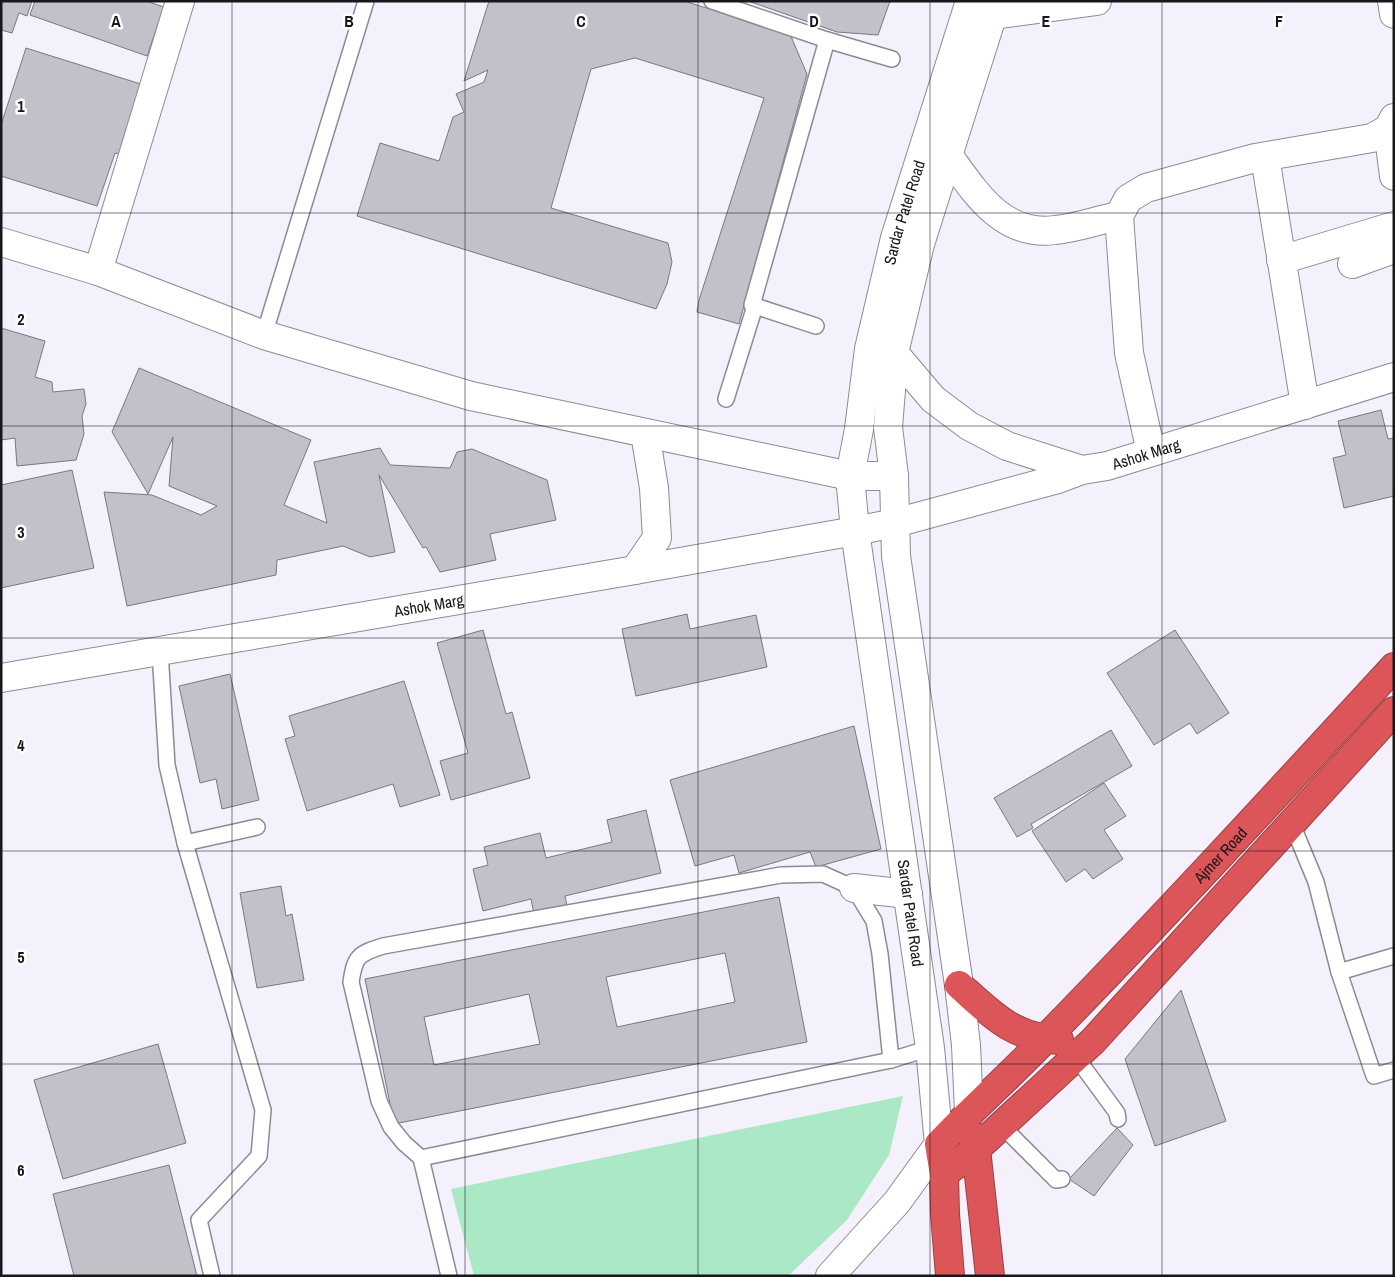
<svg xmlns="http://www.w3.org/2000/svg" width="1395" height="1277" viewBox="0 0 1395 1277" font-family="'Archivo Narrow',sans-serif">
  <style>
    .green { fill: #aae8c6 }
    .building { fill: #c3c0ca; stroke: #7a7780; fill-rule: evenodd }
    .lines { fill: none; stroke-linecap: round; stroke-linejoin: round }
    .lane-casing { stroke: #8d8a94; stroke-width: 18 }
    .street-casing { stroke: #8d8a94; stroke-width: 30 }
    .secondary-casing { stroke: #8d8a94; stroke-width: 30 }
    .highway-casing { stroke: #974043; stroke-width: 30 }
    .lane { stroke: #fff; stroke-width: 15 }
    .street { stroke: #fff; stroke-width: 28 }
    .secondary { stroke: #fff; stroke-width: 28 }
    .highway { stroke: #dc5659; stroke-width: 28 }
    .grid { fill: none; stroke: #18171b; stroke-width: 1; stroke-opacity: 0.55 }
    .labels { text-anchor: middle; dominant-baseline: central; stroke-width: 5; stroke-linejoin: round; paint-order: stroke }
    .street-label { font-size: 16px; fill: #18171b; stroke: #fff }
    .grid-label { font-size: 16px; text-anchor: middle; font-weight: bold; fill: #18171b; stroke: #fff; stroke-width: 5; stroke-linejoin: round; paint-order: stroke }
  </style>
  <rect width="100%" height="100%" fill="#f5f1fc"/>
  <path class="green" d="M903 1096 889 1155 847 1220 788 1276H474L451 1189Z"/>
  <g class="building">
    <path d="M1 1H32L27 16 19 13 12 33 1 30Z"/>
    <path d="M35 1H146L164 7 147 56 30 15Z"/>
    <path d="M489 1H684L790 34 807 74 739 324 697 312 699 300 764 98 635 58 591 69 551 208 668 243 672 262 667 284 656 309 357 216 380 143 439 161 453 117 464 112 456 94 484 82 488 70 464 81Z"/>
    <path d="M748 1H890L878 35 837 32Z"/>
    <path d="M26 48 147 86 124 155 115 153 97 206 1 176V125Z"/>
    <path d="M1 328 45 341 35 377 52 382 53 392 84 389 86 404 82 416 84 434 76 460 17 466 15 438 1 440Z"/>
    <path d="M139 368 311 440 284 505 327 523 314 462 380 448 390 465 450 468 457 452 472 449 547 480 556 520 490 534 496 560 440 572 426 547 423 548 379 475 395 552 370 557 343 546 277 560 276 575 127 606 104 492 152 495 201 515 217 506 169 486 173 437 148 494 112 432Z"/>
    <path d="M1381 410 1388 439 1394 438V496L1344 508 1333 458 1346 455 1338 421Z"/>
    <path d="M72 470 94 568 1 588V485Z"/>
    <path d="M687 614 690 629 756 615 767 667 636 696 622 629Z"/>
    <path d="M483 630 506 714 512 712 530 778 451 800 440 761 468 753 437 643Z"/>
    <path d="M1175 630 1229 713 1197 734 1190 723 1154 745 1107 673Z"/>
    <path d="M230 674 259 800 222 809 216 779 200 783 179 686Z"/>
    <path d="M404 681 440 795 400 807 393 784 307 811 285 739 295 736 289 716Z"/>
    <path d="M854 726 881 849 816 867 810 852 739 873 734 855 695 866 670 780Z"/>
    <path d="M1111 730 1132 766 1031 824 1033 828 1017 837 994 798Z"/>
    <path d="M1104 783 1126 816 1104 830 1123 859 1093 879 1085 869 1066 882 1032 831Z"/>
    <path d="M646 810 661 873 565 896 567 906 534 914 531 899 483 911 473 869 488 865 484 847 540 833 546 858 612 842 607 820Z"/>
    <path d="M281 886 286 916 292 914 304 980 257 988 240 893Z"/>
    <path d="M779 897 807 1042 394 1124 365 979ZM725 953 735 1002 617 1027 606 977ZM529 994 540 1044 434 1065 424 1017Z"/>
    <path d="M1181 990 1226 1121 1155 1146 1125 1059Z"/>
    <path d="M158 1044 186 1143 63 1179 34 1080Z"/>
    <path d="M1117 1128 1133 1145 1094 1196 1069 1179Z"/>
    <path d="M169 1165 197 1276H74L53 1194Z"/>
  </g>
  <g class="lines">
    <defs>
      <g id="lane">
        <path d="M712 1 827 40 752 305 816 326"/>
        <path d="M827 40 892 59"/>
        <path d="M264 335 366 1"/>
        <path d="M726 399 755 306"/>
        <path d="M160 651 167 765 185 843 263 1110 259 1156 199 1220 212 1276"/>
        <path d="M1292 824 1316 882 1339 972 1374 1076 1394 1070"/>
        <path d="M185 843 257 827"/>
        <path d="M1339 972 1394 956"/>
        <path d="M1076 1057 1117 1113 1118 1119"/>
        <path d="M1002 1126 1056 1180 1062 1179"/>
        <path d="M421 1158 404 1143 391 1127 379 1101 351 982C355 956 358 954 383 946L781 875 823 874 854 888 874 921 880 954 891 1060"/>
        <path d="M449 1276 421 1158 891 1060 930 1048"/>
      </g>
      <g id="street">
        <path d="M1392 1 1394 14"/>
        <path d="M993 15 1097 1"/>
        <path d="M1388 129 1394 176"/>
        <path d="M948 155C975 192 1002 237 1055 230 1076 228 1098 220 1119 216"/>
        <path d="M1265 157 1305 405"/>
        <path d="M1 242 98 271 264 335 471 396 850 476H894"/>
        <path d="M1281 260 1394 226"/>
        <path d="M1352 264 1394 249"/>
        <path d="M98 271 180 1"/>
        <path d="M894 353 933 399 969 426 1007 446 1082 470"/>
        <path d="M1151 452 1129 353 1119 216 1128 199 1146 188 1255 158 1372 138 1388 129 1394 118"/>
        <path d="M635 570 657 538 654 488 645 433"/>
        <path d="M854 888 908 894"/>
      </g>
      <g id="secondary">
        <path id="s1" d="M1 678 635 570 855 531 895 523 1058 479 1082 470 1107 466 1394 377"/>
        <path d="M969 1112 966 1045 959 985 896 556 894 476 888 427 894 353 920 244 997 1"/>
        <path id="s2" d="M830 1276 897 1202 939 1144 930 1048 855 531 850 476 859 429 869 349 895 238 970 1"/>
      </g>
      <g id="highway">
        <path d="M959 985C991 1014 1013 1038 1059 1040"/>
        <path d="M973 1136 976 1149 990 1276"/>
        <path d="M944 1174 976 1149 1093 1041 1394 711"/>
        <path id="s3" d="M950 1276 945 1214 944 1174 939 1144C974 1107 1012 1074 1047 1037 1165 916 1279 792 1394 667"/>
      </g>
    </defs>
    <use href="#lane" class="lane-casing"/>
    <use href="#street" class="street-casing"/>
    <use href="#secondary" class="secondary-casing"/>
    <use href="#highway" class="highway-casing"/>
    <use href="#lane" class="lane"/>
    <use href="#street" class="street"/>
    <use href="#secondary" class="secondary"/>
    <use href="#highway" class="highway"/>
  </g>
  <path class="grid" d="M232 1V1276M465 1V1276M698 1V1276M930 1V1276M1162 1V1276M1 213H1394M1 426H1394M1 638H1394M1 851H1394M1 1064H1394"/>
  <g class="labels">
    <g class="street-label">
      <text stroke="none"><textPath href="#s2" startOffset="1115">Sardar Patel Road</textPath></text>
      <text stroke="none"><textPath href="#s1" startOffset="1168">Ashok Marg</textPath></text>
      <text stroke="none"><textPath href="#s1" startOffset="434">Ashok Marg</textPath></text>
      <text stroke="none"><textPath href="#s3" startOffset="536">Ajmer Road</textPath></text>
      <text transform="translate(911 913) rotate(82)">Sardar Patel Road</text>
    </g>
  </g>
  <g class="grid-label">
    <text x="116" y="27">A</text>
    <text x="349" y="27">B</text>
    <text x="581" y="27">C</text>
    <text x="814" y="27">D</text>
    <text x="1046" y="27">E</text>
    <text x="1279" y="27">F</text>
    <text x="21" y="112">1</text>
    <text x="21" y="325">2</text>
    <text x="21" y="538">3</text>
    <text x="21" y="751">4</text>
    <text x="21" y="963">5</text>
    <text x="21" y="1176">6</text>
  </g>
  <rect width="1395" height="1277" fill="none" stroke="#18171b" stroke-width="5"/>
</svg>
